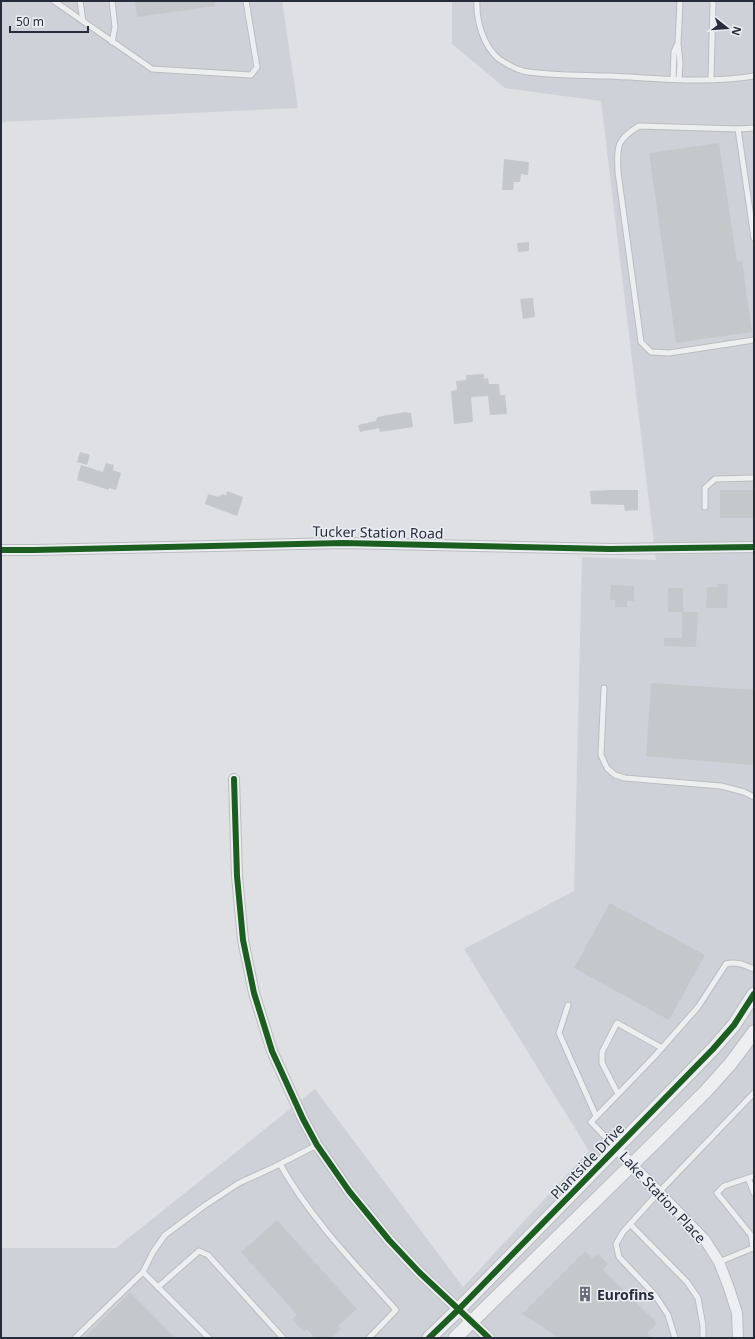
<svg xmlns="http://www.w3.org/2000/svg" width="755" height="1339" viewBox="0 0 755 1339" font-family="'Noto Sans',sans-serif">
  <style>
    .built { fill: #ced1d7 }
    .building { fill: #c5c8cb }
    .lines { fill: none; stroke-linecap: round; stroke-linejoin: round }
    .service-casing { stroke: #bbbdc0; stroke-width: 7 }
    .minor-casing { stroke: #bbbdc0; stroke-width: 12 }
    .tertiary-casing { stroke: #bbbdc0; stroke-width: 15 }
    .service { stroke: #edeef0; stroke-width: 5 }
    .minor { stroke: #edeef0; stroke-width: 10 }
    .tertiary { stroke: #edeef0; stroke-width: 13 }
    .cycleway-casing { stroke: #ebeef3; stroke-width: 8 }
    .cycleway { stroke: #1b5e20; stroke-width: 6 }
    .labels { text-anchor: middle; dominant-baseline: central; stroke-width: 3; stroke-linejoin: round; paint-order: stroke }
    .street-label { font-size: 14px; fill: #272c3a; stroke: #ebeef3 }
    .poi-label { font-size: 14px; font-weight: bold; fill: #272c3a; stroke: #ebeef3; text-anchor: start }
  </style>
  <rect width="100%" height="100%" fill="#dee0e3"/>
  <g class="built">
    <path d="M1 1H282L298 108 1 122Z"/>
    <path d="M452 1H754V1338H1V1248H116L315 1089 463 1287 589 1151 464 949 574 891 582 557 656 560 601 101 505 88 452 44Z"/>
  </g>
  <g class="building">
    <path d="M135 1H215V6L137 17Z"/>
    <path d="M719 143 737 262 742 261 752 332 676 343 649 153Z"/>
    <path d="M504 159 529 162 528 175 521 174 520 182H514L513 190H502Z"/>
    <path d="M529 242V251L518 252 517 243Z"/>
    <path d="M533 298 535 317 523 319 520 299Z"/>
    <path d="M484 374V379L488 378 489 384H499L500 395H505L507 414 490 415 488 396 471 397 473 422 454 424 451 391 457 390 456 381 466 380V375Z"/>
    <path d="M405 412 411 413 413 427 380 432 379 428 360 432 358 425 376 421 377 417Z"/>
    <path d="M80 452 90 455 87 465 77 462Z"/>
    <path d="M106 463 114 465 113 470 121 473 116 490 109 488V490L77 480 81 465 103 472Z"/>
    <path d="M609 490H638V510L625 511 624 505 591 504 590 491Z"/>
    <rect x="720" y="490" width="34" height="28"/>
    <path d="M227 491 243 497 237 516 205 504 208 494 219 497V495L221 496 222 494 226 495Z"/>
    <path d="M717 584H728L727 608H706L707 587H717Z"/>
    <path d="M611 585 634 586V601H627V607H615V600H610Z"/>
    <path d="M668 588H683V612H698L696 647 664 646V638H682V612H668Z"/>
    <path d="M651 683 754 690V765L646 756Z"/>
    <path d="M610 903 705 955 669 1020 574 968Z"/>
    <path d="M277 1220 357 1309 338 1326 341 1329 331 1338H315L307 1329 304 1332 292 1319 297 1315 241 1252Z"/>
    <path d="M585 1251 593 1259 598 1254 608 1264 603 1270 657 1323 647 1334 651 1338H560L522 1314Z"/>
    <path d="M130 1292 175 1338H84Z"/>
  </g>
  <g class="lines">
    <defs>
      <g id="service">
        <path d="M54 1 152 69 251 75 257 67 246 1"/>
        <path d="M80 1 83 21"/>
        <path d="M112 1 115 27 112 42"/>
        <path d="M477 1C476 20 483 46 499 59 505 63 516 69 523 71 551 76 580 75 608 76 656 78 706 84 754 76"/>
        <path d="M673 79 674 52 677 45"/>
        <path d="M679 79 680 63 678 44 680 1"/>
        <path d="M711 79 713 1"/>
        <path d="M754 128 738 129 639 126C616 140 617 146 618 172L641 342 651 352 669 353 754 340"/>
        <path d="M738 129 754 238"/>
        <path d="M705 507V488L715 479 754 478"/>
        <path d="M604 688 601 755 607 768 615 775 625 778 721 786 744 792 754 797"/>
        <path d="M568 1005 559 1033 596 1116"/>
        <path d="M618 1094 602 1063V1052L617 1023 662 1048"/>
        <path d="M615 1147 591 1122 653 1058 698 1007 726 964C737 961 744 965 754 969"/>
        <path d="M280 1164C310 1218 355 1264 396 1310L369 1338"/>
        <path d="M748 1178 754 1193"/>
        <path d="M630 1224 687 1282 698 1298 703 1326V1338"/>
        <path d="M719 1262 753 1248 751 1235 717 1193 724 1186 754 1176"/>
        <path d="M143 1272 209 1338"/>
        <path d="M158 1287 199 1251 208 1255 283 1338"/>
        <path d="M75 1338 143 1272 153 1252 165 1235 204 1206 239 1183 274 1167 317 1145"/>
        <path d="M675 1338 668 1315 655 1295 619 1257 616 1244 623 1232 659 1192 754 1093"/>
      </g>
      <g id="minor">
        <path d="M1 550H34L343 543 610 549 754 547"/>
        <path d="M234 779 237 876 243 940 254 993 272 1051 303 1119 317 1145 349 1191 389 1240 419 1272 489 1338"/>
        <path d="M616 1148 705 1240 719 1262 729 1288 737 1313 738 1338"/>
      </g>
      <g id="tertiary">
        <path d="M429 1338 458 1310 713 1049 734 1025 754 994"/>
        <path d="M455 1338 656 1141 706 1091 731 1063 754 1032"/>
      </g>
    </defs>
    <use href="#service" class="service-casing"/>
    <use href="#minor" class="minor-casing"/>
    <use href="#tertiary" class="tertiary-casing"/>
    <use href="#service" class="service"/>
    <use href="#minor" class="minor"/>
    <use href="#tertiary" class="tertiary"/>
    <defs>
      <g id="cycleway">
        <path d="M1 550H34L343 543 610 549 754 547"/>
        <path d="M234 779 237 876 243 940 254 993 272 1051 303 1119 317 1145 349 1191 389 1240 419 1272 489 1338"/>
        <path d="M429 1338 458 1310 713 1049 734 1025 754 994"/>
      </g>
    </defs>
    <use href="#cycleway" class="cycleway-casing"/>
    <use href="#cycleway" class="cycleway"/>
  </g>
  <defs>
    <symbol id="building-bare" viewBox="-9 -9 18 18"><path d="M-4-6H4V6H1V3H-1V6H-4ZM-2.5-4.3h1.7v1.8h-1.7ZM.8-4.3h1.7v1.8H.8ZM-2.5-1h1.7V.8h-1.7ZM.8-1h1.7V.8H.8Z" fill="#676b75" stroke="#ebeef3" stroke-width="2.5" paint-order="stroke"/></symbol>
  </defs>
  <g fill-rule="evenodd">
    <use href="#building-bare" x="574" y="1283" width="22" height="22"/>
  </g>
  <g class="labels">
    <g class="street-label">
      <text transform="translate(378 532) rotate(1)">Tucker Station Road</text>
      <text transform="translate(587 1161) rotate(-46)">Plantside Drive</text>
      <text transform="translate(663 1197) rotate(47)">Lake Station Place</text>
    </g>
    <g class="poi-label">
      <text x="597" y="1294">Eurofins</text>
    </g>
  </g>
  <rect width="755" height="1339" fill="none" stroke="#272c3a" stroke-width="4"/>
  <g transform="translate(727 28) rotate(107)" stroke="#ebeef3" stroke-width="3" paint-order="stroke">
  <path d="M0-3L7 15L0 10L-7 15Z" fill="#272c3a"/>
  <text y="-6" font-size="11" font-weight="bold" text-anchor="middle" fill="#272c3a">N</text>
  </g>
  <path d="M10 26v6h78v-6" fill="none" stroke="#272c3a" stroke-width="2"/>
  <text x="16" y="26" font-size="12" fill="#272c3a" stroke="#ebeef3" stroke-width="3" paint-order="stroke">50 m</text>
</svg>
